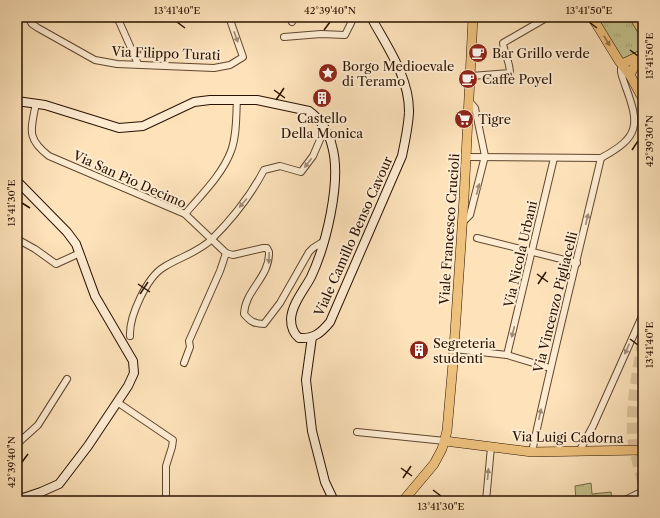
<svg xmlns="http://www.w3.org/2000/svg" width="660" height="518" viewBox="0 0 660 518" font-family="'Libre Caslon Text',serif">
  <style>
    .park { fill: url(#park-tufts); stroke: #766a46 }
    .lines { fill: none; stroke-linecap: round; stroke-linejoin: round }
    .highway-tunnel { stroke: #ddc39e; stroke-width: 11; stroke-dasharray: 11 5.5; stroke-linecap: butt }
    .street-casing { stroke: #5e462e; stroke-width: 8 }
    .secondary-casing { stroke: #291200; stroke-width: 10 }
    .primary-casing { stroke: #291200; stroke-width: 10 }
    .street { stroke: #feecd2; stroke-width: 6 }
    .secondary { stroke: #feecd2; stroke-width: 8 }
    .primary { stroke: #eec17d; stroke-width: 9 }
    .oneway { fill: #9e8a74 }
    .oneway2 { fill: #957245 }
    .ticks { fill: none; stroke: #291200; stroke-width: 1.5 }
    .labels { text-anchor: middle; dominant-baseline: central; stroke-width: 4; stroke-linejoin: round; paint-order: stroke }
    .street-label { font-size: 13px; fill: #291200; stroke: #feecd2 }
    .poi-label { font-size: 13px; fill: #291200; stroke: #feecd2; text-anchor: start }
    .neatline { fill: none; stroke: #291200; stroke-width: 1.5 }
    .ticks-label { font-size: 10px; text-anchor: middle; fill: #291200 }
  </style>
  <defs>
    <pattern id="park-tufts" width="24" height="20" patternUnits="userSpaceOnUse"><rect width="24" height="20" fill="#c3c28d"/><path d="M3 7l-1-3M5 7V3M7 7l1-3M15 17l-1-3M17 17v-4M19 17l1-3" fill="none" stroke="#a8a678"/></pattern>
  </defs>
  <rect width="100%" height="100%" fill="#fde2ba"/>
  <filter id="stains"><feTurbulence type="fractalNoise" baseFrequency=".005" numOctaves="4"/><feColorMatrix values="0 0 0 0 .2 0 0 0 0 .09 0 0 0 0 .02 0 0 0 .5 -.17"/></filter>
  <radialGradient id="worn" r=".72"><stop offset=".6" stop-color="#630" stop-opacity="0"/><stop offset="1" stop-color="#630" stop-opacity=".3"/></radialGradient>
  <g class="park">
    <path d="M592 17H634L643 32V49L619 61Z"/>
    <path d="M591 483 592 494 611 492 612 501H576L575 486Z"/>
  </g>
  <g class="lines">
    <path class="highway-tunnel" d="M643 341C637 374 630 408 633 441 635 455 640 470 643 483"/>
    <defs>
      <g id="street">
        <path d="M28 17 32 24 38 28 95 60 117 64 214 68 230 65 243 57 229 17"/>
        <path d="M109 17 118 19 138 64"/>
        <path d="M292 22 295 17"/>
        <path d="M284 37 321 34 345 35 354 17"/>
        <path d="M471 76 510 73C510 62 504 53 503 43L548 17"/>
        <path d="M36 103C31 130 26 138 49 156L185 214 226 253 220 271 189 341 190 347 184 363"/>
        <path d="M466 157 601 158C640 137 640 125 625 85 623 78 619 72 622 64"/>
        <path d="M185 214C201 195 222 175 231 151 237 135 236 116 237 99"/>
        <path d="M462 223 470 215 485 156 475 108 470 102"/>
        <path d="M477 238 577 263"/>
        <path d="M17 239 35 249 56 264 80 253"/>
        <path d="M226 253 233 255 263 248H267L269 252C270 277 245 290 244 314 250 321 254 324 264 324L280 303 309 252 313 248 324 241"/>
        <path d="M130 336C129 316 147 277 164 267 180 257 199 252 212 239 232 219 251 195 264 170L280 166 301 172 313 156 325 128"/>
        <path d="M454 349 507 355 550 368"/>
        <path d="M507 355 554 158"/>
        <path d="M117 402 173 440 172 447 166 466V501"/>
        <path d="M357 432 445 441"/>
        <path d="M17 444 38 425 67 379"/>
        <path d="M532 452C553 353 578 256 601 158"/>
        <path d="M577 452 581 448 593 426 643 314"/>
        <path d="M486 501 491 447"/>
        <path d="M623 501 643 491"/>
      </g>
      <g id="secondary">
        <path d="M17 101 45 105 119 128 143 126 194 102 210 100H257L309 111C320 119 329 132 332 146 342 181 326 245 311 277 304 290 292 304 291 319 291 327 293 333 299 338 314 339 321 333 330 322L402 156C405 142 408 128 409 113 410 78 387 47 371 17"/>
        <path d="M17 181 67 232 76 244 95 296 133 361 134 373 128 386 88 446 59 484 41 492 17 500"/>
        <path d="M312 337 306 380 312 431 325 482 334 501"/>
      </g>
      <g id="primary">
        <path d="M592 17 619 61 630 75 643 99"/>
        <path d="M634 17 643 32"/>
        <path d="M622 64 643 54"/>
        <path d="M630 75 634 67 643 59"/>
        <path d="M445 441 532 452 643 450"/>
        <path d="M403 501 434 464 442 449 447 431 453 363 464 198 473 17"/>
      </g>
    </defs>
    <use href="#street" class="street-casing"/>
    <use href="#secondary" class="secondary-casing"/>
    <use href="#primary" class="primary-casing"/>
    <use href="#street" class="street"/>
    <use href="#secondary" class="secondary"/>
    <use href="#primary" class="primary"/>
  </g>
  <defs><path id="oneway-solid" d="M-6-.8H1V-3.2L6.5 0L1 3.2V.8H-6Z"/></defs>
  <g class="oneway">
    <use href="#oneway-solid" transform="translate(236 37) rotate(70)"/>
    <use href="#oneway-solid" transform="translate(308 163) rotate(127)"/>
    <use href="#oneway-solid" transform="translate(478 189) rotate(-76)"/>
    <use href="#oneway-solid" transform="translate(243 203) rotate(131)"/>
    <use href="#oneway-solid" transform="translate(587 219) rotate(-77)"/>
    <use href="#oneway-solid" transform="translate(269 258) rotate(93)"/>
    <use href="#oneway-solid" transform="translate(513 332) rotate(104)"/>
    <use href="#oneway-solid" transform="translate(627 349) rotate(114)"/>
    <use href="#oneway-solid" transform="translate(540 414) rotate(-78)"/>
    <use href="#oneway-solid" transform="translate(488 474) rotate(-85)"/>
  </g>
  <use class="oneway2" href="#oneway-solid" transform="translate(607 41) rotate(59)"/>
  <path class="ticks" d="M177 22 185 28M589 22 597 28M324 30 330 22M630 50 638 56M274 90 285 98M276 100 284 88M632 150 638 141M22 203 30 208M537 274 548 282M138 284 150 292M538 284 546 272M140 294 148 282M630 339 638 345M22 462 28 454M401 468 412 476M403 478 411 466M433 490 441 496"/>
  <defs>
    <symbol id="cafe-disc" viewBox="-11 -11 22 22"><circle r="9.5" fill="#8f2418" stroke="#feecd2"/><path d="M-5.5-4.5H6V0H3Q3 3.5 0 3.5H-2.5Q-5.5 3.5-5.5 0ZM3-3.2v2h1.7v-2ZM-6 4.5H4V6H-6Z" fill="#fff"/></symbol>
    <symbol id="sight-disc" viewBox="-11 -11 22 22"><circle r="9.5" fill="#8f2418" stroke="#feecd2"/><path d="M0-6L1.8-2.2L6-1.7L2.9 1.2L3.7 5.4L0 3.3L-3.7 5.4L-2.9 1.2L-6-1.7L-1.8-2.2Z" fill="#fff"/></symbol>
    <symbol id="building-disc" viewBox="-11 -11 22 22"><circle r="9.5" fill="#8f2418" stroke="#feecd2"/><path d="M-4-6H4V6H1V3H-1V6H-4ZM-2.5-4.3h1.7v1.8h-1.7ZM.8-4.3h1.7v1.8H.8ZM-2.5-1h1.7V.8h-1.7ZM.8-1h1.7V.8H.8Z" fill="#fff"/></symbol>
    <symbol id="supermarket-disc" viewBox="-11 -11 22 22"><circle r="9.5" fill="#8f2418" stroke="#feecd2"/><path d="M-6-5.5h2.5l.6 2H6L4.5 2H-2.5L-4.4-4H-6ZM-1.5 3.2a1.3 1.3 0 1 0 .1 0ZM3 3.2a1.3 1.3 0 1 0 .1 0Z" fill="#fff"/></symbol>
  </defs>
  <g fill-rule="evenodd">
    <use href="#cafe-disc" x="467" y="42" width="22" height="22"/>
    <use href="#sight-disc" x="317" y="62" width="22" height="22"/>
    <use href="#cafe-disc" x="457" y="68" width="22" height="22"/>
    <use href="#building-disc" x="311" y="87" width="22" height="22"/>
    <use href="#supermarket-disc" x="453" y="108" width="22" height="22"/>
    <use href="#building-disc" x="408" y="339" width="22" height="22"/>
  </g>
  <g class="labels">
    <g class="street-label">
      <text transform="translate(166 53) rotate(2)">Via Filippo Turati</text>
      <text transform="translate(130 179) rotate(24)">Via San Pio Decimo</text>
      <text transform="translate(449 229) rotate(-86)">Viale Francesco Crucioli</text>
      <text transform="translate(353 236) rotate(-66)">Viale Camillo Benso Cavour</text>
      <text transform="translate(520 254) rotate(-77)">Via Nicola Urbani</text>
      <text transform="translate(555 302) rotate(-76)">Via Vincenzo Pigliacelli</text>
      <text transform="translate(568 437) rotate(1)">Via Luigi Cadorna</text>
    </g>
    <g class="poi-label">
      <text x="492" y="53">Bar Grillo verde</text>
      <text x="342" y="66">Borgo Medioevale<tspan x="342" dy="15">di Teramo</tspan></text>
      <text x="482" y="79">Caffè Poyel</text>
      <text x="322" y="118" text-anchor="middle">Castello<tspan x="322" dy="15">Della Monica</tspan></text>
      <text x="478" y="119">Tigre</text>
      <text x="433" y="343">Segreteria<tspan x="433" dy="15">studenti</tspan></text>
    </g>
  </g>
  <rect width="660" height="518" fill="none" stroke="#fde2ba" stroke-width="44"/>
  <rect x="22" y="22" width="616" height="474" class="neatline"/>
  <g class="ticks-label">
    <text x="177" y="14">13°41'40"E</text>
    <text x="330" y="14">42°39'40"N</text>
    <text x="589" y="14">13°41'50"E</text>
    <text transform="translate(649 56) rotate(-90)" y="4">13°41'50"E</text>
    <text transform="translate(649 141) rotate(-90)" y="4">42°39'30"N</text>
    <text transform="translate(11 203) rotate(-90)" y="4">13°41'30"E</text>
    <text transform="translate(649 345) rotate(-90)" y="4">13°41'40"E</text>
    <text transform="translate(11 462) rotate(-90)" y="4">42°39'40"N</text>
    <text x="441" y="510">13°41'30"E</text>
  </g>
  <rect width="100%" height="100%" filter="url(#stains)"/>
  <rect width="100%" height="100%" fill="url(#worn)"/>
</svg>
